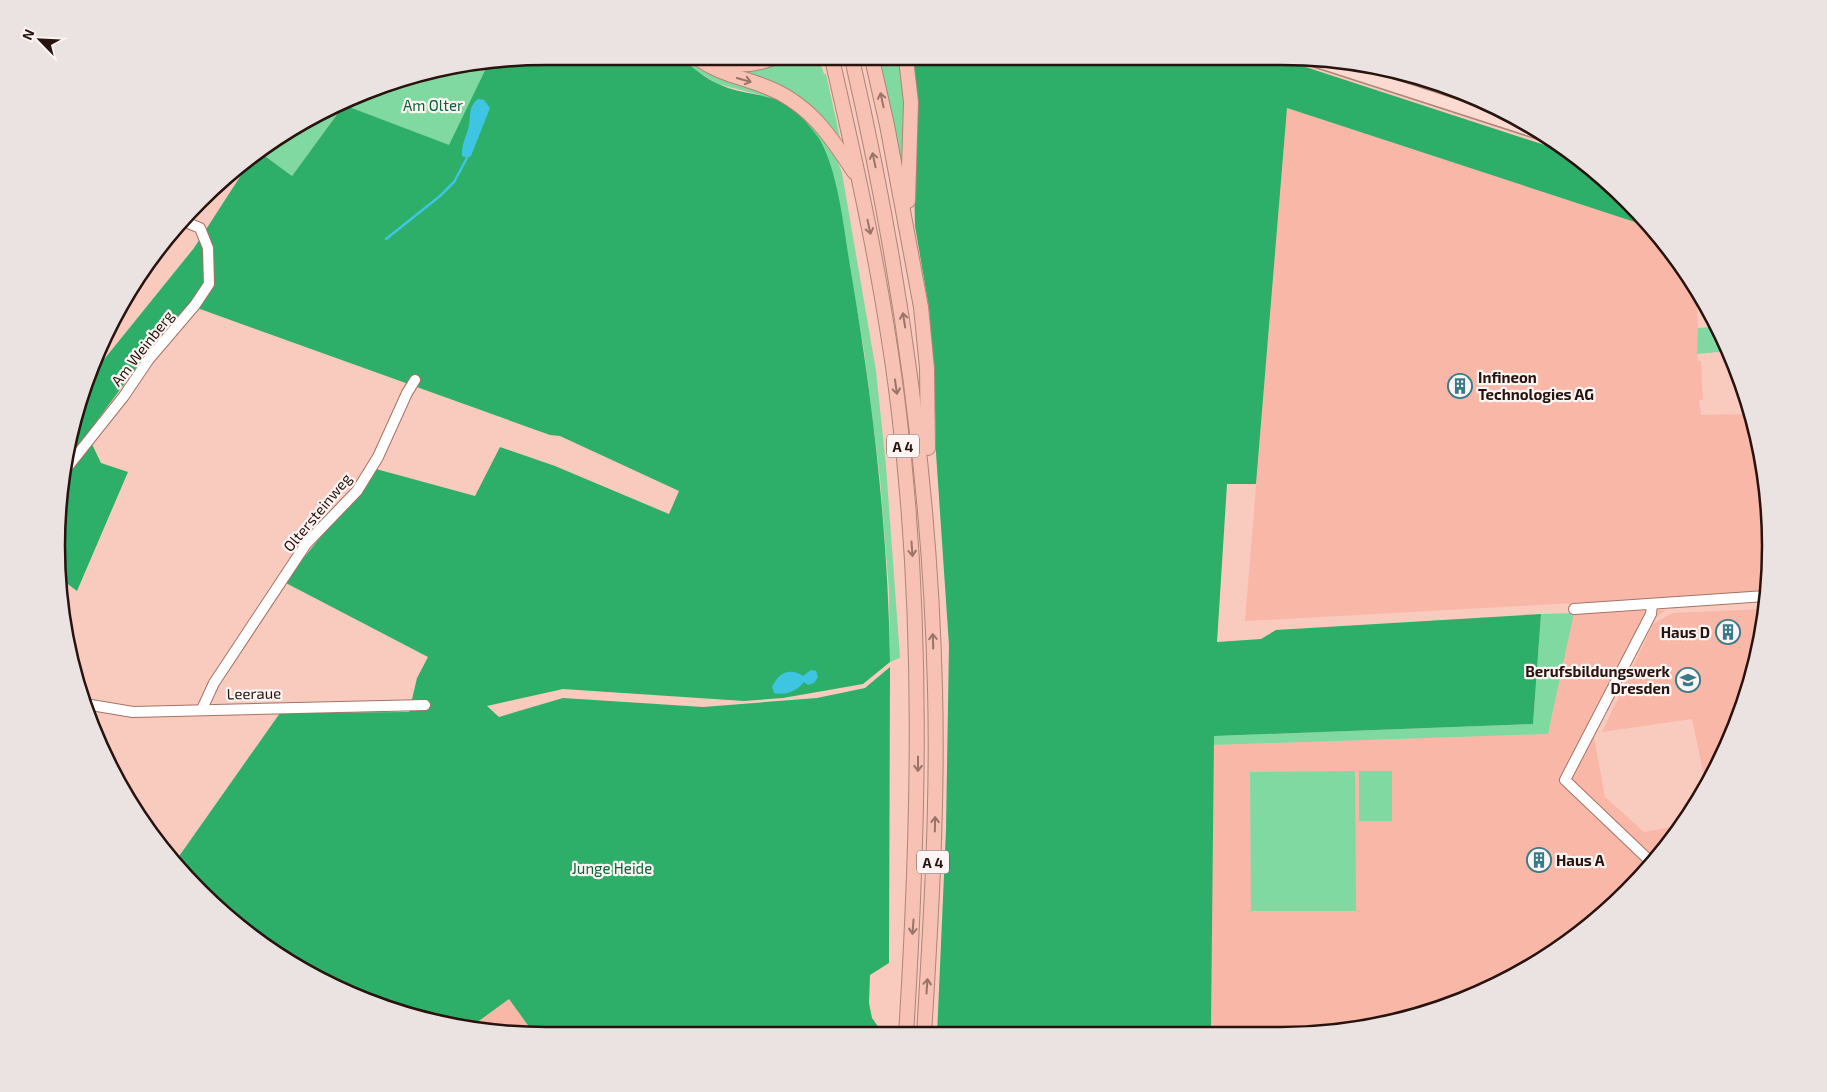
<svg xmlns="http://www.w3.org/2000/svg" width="1827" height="1092" viewBox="0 0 1827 1092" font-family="'Exo 2',sans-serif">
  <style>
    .built { fill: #f9b7a7 }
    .green { fill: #80d9a0 }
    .forest { fill: #2dae69 }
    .water { fill: #3dc5e1 }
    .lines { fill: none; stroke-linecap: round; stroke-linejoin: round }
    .stream { stroke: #3dc5e1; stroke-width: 2.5 }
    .minor-casing { stroke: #a77265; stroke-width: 12 }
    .major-casing { stroke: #af8479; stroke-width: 15 }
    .highway-casing { stroke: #af8479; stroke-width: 16 }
    .minor { stroke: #fff; stroke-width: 10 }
    .major { stroke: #fadad1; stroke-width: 12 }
    .highway { stroke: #f7c1b3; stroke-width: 14 }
    .oneway { stroke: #9a7369 }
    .labels { text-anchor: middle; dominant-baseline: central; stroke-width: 4.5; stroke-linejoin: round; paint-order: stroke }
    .shield { fill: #fcf5f4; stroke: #685753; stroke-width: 1 }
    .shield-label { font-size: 14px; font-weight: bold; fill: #28130e }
    .park-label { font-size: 15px; fill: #086538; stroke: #fcf5f4 }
    .street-label { font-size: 15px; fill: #28130e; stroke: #fcf5f4 }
    .poi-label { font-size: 15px; font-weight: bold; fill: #28130e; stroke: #fcf5f4; text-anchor: start }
    .rim { fill: none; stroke: #28130e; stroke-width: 2.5 }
  </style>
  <rect width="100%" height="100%" fill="#f9cabe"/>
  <g class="built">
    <path d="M1287 108 1650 227 1688 274 1696 288 1699 344 1697 345 1698 361H1701L1703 400H1699L1701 415 1750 414 1757 436 1764 581 1758 593 1245 621Z"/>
    <path d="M1765 609 1761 641 1734 733 1706 786 1692 719 1602 732 1653 624 1672 613Z"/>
    <path d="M1666 610 1653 619 1594 737 1605 797 1644 832 1683 825 1627 893 1526 970 1438 1010 1313 1035H1211L1213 745 1548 734 1574 613Z"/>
    <path d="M509 999 535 1035H514L472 1026Z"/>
  </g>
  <g class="green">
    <path d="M783 59H822L823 64 821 65 824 74H826L840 138H837C805 89 771 83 718 64L768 67Z"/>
    <path d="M878 59H903L907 92 903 171Z"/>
    <path d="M482 60H490L449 146 344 105 292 176 258 151 329 107 389 82Z"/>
    <path d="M684 60H693L701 66 739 83 798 107 834 152 842 173 876 371 886 466 900 658 890 662 889 590 880 478 864 350 836 187 775 99 718 84 695 70Z"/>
    <path d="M1713 327V331H1719L1732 355 1718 352 1697 354 1698 328Z"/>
    <path d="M1574 613 1548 734 1213 745 1214 736 1533 724 1541 614Z"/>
    <path d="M1355 771 1356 911H1251L1250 772Z"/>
    <rect x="1359" y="771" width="33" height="50"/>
  </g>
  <g class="forest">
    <path d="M1275 57 1572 154 1627 199 1650 227 1287 108 1256 484H1227L1217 642 1261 639 1276 630 1541 614 1533 724 1214 736 1211 1027 1167 1033V1035H937L946 830 949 645 936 453 934 368 929 308 915 226 914 181 916 140 915 72 912 59Z"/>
    <path d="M490 60H684C697 72 711 82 728 88 751 96 781 94 798 113 805 121 814 131 820 140 839 174 844 232 851 272 873 401 888 531 890 662L863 684 783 698 744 701 563 689 487 706 499 717 563 698 703 707 817 698 865 688 890 667 889 963 870 975 869 1003 872 1018 884 1035H535L509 999 472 1026 388 1010 274 953 223 914 175 862 280 713 409 712 417 678 428 657 284 582 376 469 475 496 500 447 555 466 669 514 679 491 560 436 550 435 189 305 145 356 87 434 101 463 128 472 77 591 57 576 60 482 73 419 89 378 194 248 256 152 258 151 292 176 344 105 449 145Z"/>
  </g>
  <g class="water">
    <path d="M478 99 484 100 490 108 471 156 467 158 462 156C461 144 467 136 469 125 471 114 468 107 478 99Z"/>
    <path d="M811 670 816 671 818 677 814 683 808 685 804 682C797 691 785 696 774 693L772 687C778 673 790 667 803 676Z"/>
  </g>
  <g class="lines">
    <path class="stream" d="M386 239 440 196 454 182 467 158"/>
    <defs>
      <g id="minor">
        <path d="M62 474 124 396 149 359 195 305 209 284 208 248 200 228 183 221"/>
        <path d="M1574 609 1766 596"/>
        <path d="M85 704 133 712 425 705"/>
        <path d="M202 709 214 683 306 544 357 491 378 457 407 393 415 380"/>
        <path d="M1652 863 1565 780 1651 614 1652 604"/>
      </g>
      <g id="major">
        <path d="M1305 57 1546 135"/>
        <path d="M1432 81 1443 84"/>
      </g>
      <g id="highway">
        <path d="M832 59C859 176 885 294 899 413 924 620 919 827 906 1035"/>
        <path d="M852 59C900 267 930 476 935 689 938 804 931 920 924 1035"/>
        <path d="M872 59 887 125 921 307 927 368 928 448"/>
        <path d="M906 59 911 102 908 201"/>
        <path d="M700 60C720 74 741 77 764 86 808 102 830 135 854 172"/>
        <path d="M721 60C738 67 754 65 771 59"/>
      </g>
    </defs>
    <use href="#minor" class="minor-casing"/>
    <use href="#major" class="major-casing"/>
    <use href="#highway" class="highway-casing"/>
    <use href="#minor" class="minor"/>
    <use href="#major" class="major"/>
    <use href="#highway" class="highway"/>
  </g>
  <defs><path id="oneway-shaft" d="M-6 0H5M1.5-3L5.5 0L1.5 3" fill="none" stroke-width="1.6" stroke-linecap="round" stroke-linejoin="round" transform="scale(1.25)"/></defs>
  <g class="oneway">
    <use href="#oneway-shaft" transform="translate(744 80) rotate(16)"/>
    <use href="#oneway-shaft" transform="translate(882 100) rotate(-102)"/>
    <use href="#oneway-shaft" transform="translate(874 160) rotate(-102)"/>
    <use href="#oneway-shaft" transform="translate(869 227) rotate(78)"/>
    <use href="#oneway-shaft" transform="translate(904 320) rotate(-99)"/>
    <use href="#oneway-shaft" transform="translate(896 387) rotate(82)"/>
    <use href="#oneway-shaft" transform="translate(912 549) rotate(86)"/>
    <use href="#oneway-shaft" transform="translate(933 641) rotate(-92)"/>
    <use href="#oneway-shaft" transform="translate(918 764) rotate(90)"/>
    <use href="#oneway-shaft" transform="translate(935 824) rotate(-89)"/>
    <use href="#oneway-shaft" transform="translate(913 927) rotate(94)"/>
    <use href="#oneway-shaft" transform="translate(927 986) rotate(-86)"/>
  </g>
  <defs>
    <symbol id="building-ring" viewBox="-11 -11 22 22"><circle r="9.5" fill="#fcf5f4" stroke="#377b8a" stroke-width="1.5"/><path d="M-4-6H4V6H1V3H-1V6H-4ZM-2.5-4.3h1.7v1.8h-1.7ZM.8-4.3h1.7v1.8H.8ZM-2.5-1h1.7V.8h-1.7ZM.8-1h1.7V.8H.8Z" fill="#377b8a"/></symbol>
    <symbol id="school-ring" viewBox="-11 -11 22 22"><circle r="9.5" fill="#fcf5f4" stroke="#377b8a" stroke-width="1.5"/><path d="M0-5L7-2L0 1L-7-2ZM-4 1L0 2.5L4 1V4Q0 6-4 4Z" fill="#377b8a"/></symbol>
  </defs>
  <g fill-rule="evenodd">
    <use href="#building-ring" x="1446" y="372" width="28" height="28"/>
    <use href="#building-ring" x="1714" y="618" width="28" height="28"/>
    <use href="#school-ring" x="1674" y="666" width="28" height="28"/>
    <use href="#building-ring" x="1525" y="846" width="28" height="28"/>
  </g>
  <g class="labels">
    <g class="shield">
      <rect x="887" y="434.5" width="32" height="23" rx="4"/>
      <rect x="917" y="850.5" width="32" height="23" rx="4"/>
    </g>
    <g class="shield-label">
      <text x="903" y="446">A 4</text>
      <text x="933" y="862">A 4</text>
    </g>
    <g class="park-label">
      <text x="433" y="105">Am Olter</text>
      <text x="612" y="868">Junge Heide</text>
    </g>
    <g class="street-label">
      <text transform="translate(142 348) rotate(-52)">Am Weinberg</text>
      <text transform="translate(317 512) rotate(-50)">Oltersteinweg</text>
      <text transform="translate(254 693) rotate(-1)">Leeraue</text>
    </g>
    <g class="poi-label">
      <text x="1478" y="377">Infineon<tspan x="1478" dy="17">Technologies AG</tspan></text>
      <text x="1710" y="632" text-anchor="end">Haus D</text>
      <text x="1670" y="671" text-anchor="end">Berufsbildungswerk<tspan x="1670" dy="17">Dresden</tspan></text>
      <text x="1556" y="860">Haus A</text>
    </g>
  </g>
  <path d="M0 0H1827V1092H0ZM546 65H1281A481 481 0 0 1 1762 546V546A481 481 0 0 1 1281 1027H546A481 481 0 0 1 65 546V546A481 481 0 0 1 546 65Z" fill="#ebe3e2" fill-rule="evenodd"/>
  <path class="rim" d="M546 65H1281A481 481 0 0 1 1762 546V546A481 481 0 0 1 1281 1027H546A481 481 0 0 1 65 546V546A481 481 0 0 1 546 65Z"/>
  <g transform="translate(40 40) rotate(294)" stroke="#fcf5f4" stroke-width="4" paint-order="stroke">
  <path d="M0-4L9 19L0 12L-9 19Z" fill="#28130e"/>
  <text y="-8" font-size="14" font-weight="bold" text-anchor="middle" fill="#28130e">N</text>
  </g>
</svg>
